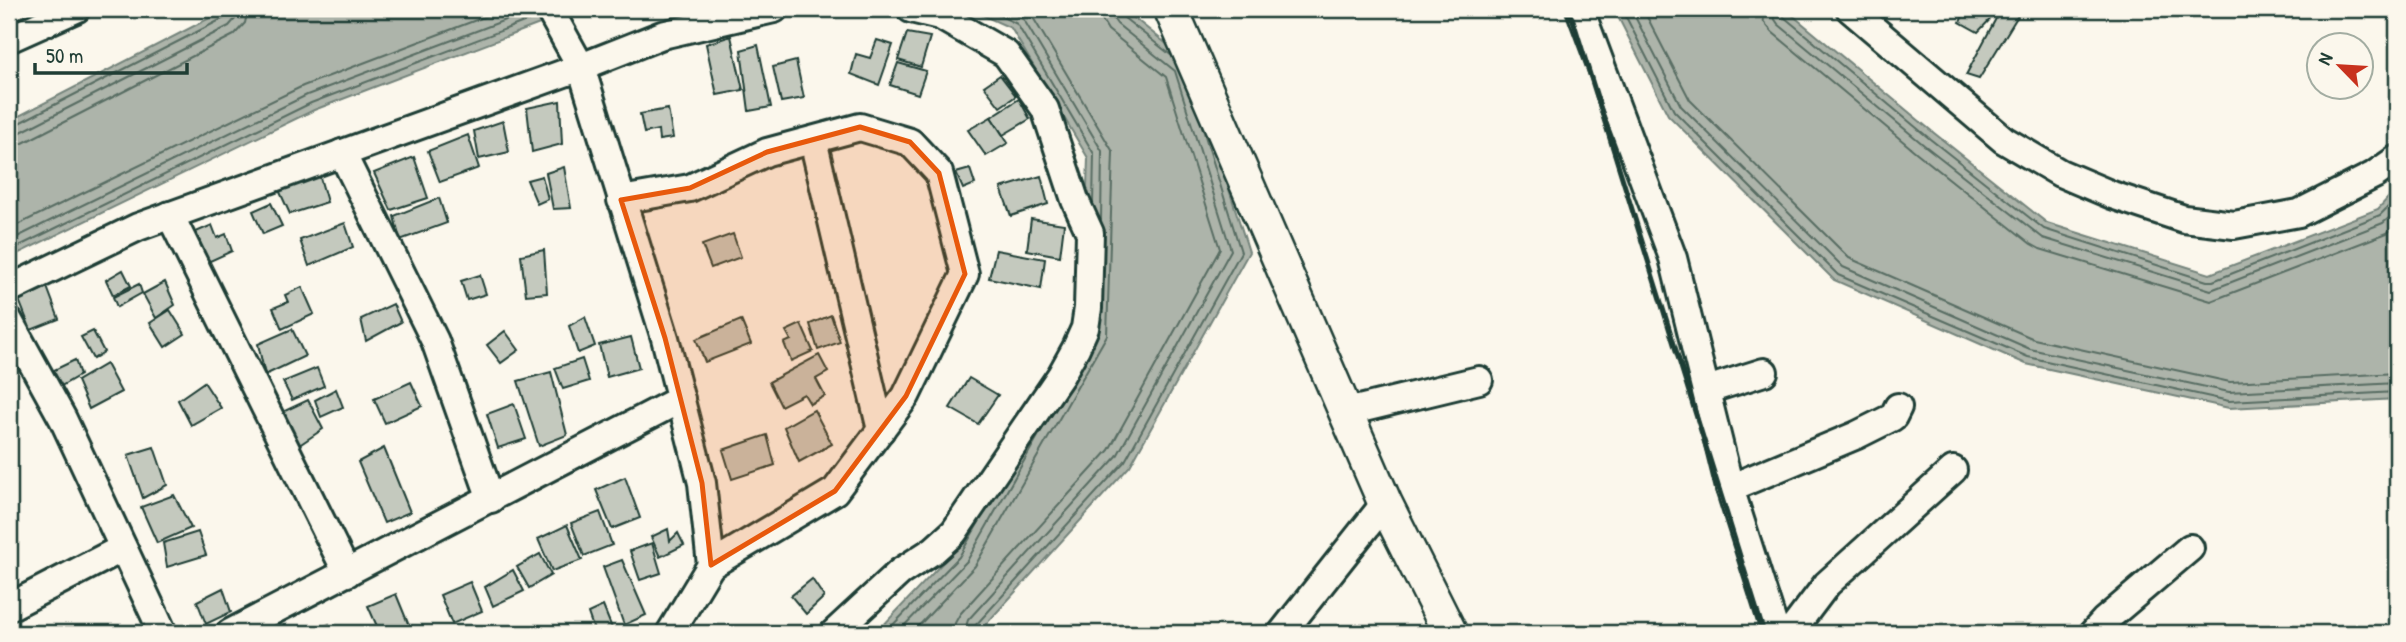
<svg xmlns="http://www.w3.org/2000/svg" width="2406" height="642" viewBox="0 0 2406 642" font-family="'Patrick Hand',sans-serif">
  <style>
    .water { fill: #adb4aa; stroke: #74847b; stroke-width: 2 }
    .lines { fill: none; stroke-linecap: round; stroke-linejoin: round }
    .shore { stroke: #586d63; stroke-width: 2 }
    .building { fill: #c4c9be; stroke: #1f3d34; stroke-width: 2 }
    .minor-casing { stroke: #1f3d34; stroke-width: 32 }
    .major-casing { stroke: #1f3d34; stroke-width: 38 }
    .minor { stroke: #fbf7ec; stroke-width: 26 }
    .major { stroke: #fbf7ec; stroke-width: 33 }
    .rail { stroke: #1f3d34; stroke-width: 5 }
    .marked { fill: #e8590c; fill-opacity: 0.2; stroke: #e8590c; stroke-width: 5; stroke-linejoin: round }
  </style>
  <rect width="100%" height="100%" fill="#fbf7ec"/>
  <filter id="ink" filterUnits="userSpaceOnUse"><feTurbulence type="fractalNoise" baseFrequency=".0143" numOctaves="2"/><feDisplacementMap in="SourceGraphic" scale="14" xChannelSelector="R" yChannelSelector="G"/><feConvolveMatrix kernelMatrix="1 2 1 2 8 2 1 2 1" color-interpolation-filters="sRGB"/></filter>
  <g filter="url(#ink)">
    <g class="water">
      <path d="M227 9H579L314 110 9 258V121Z"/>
      <path d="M969 9H1123L1188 61 1249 252 1130 466 978 633H876L953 552 1082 330 1088 158 1011 28Z"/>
      <path d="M1614 9H1785L1934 133 2047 223 2210 274 2378 209 2397 188V399L2229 408 2026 364 1834 280 1668 115Z"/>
    </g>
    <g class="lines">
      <g class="shore">
        <path d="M986 9 1017 24 1094 154 1093 204"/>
        <path d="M1007 9 1024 20 1102 151 1101 221"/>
        <path d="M1120 9 1123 17 1172 56"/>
        <path d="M1622 9 1674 111 1838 275 2028 357 2229 401 2397 392"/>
        <path d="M1631 9 1681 106 1843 267 2030 349 2229 392 2397 383"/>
        <path d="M1643 9 1690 100 1849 258 2034 339 2230 382 2397 373"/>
        <path d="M1762 9 1764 22 1772 32 1917 153 2031 244 2040 249 2211 301 2387 233 2397 226"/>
        <path d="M1772 9 1774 18 1778 24 1924 145 2043 238 2211 290 2383 223 2397 211"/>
        <path d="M1781 9 1784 17 1930 139 2044 229 2207 281H2213L2380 215 2397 198"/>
        <path d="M9 126 15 125 224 18 228 14V9"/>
        <path d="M9 135 19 133 229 26 236 18 237 9"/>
        <path d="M9 146 23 143 234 35 245 23 248 9"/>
        <path d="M9 229 303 86 505 9"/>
        <path d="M9 241 307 95 534 9"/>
        <path d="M9 251 311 103 537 17"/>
        <path d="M885 633 959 557 979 522"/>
        <path d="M897 633 967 561 1045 424"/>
        <path d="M912 633 975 566 1107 335 1113 152 1028 9"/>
        <path d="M954 633 955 623 960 614 1109 450 1220 249 1166 77 1108 30 1102 20 1100 9"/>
        <path d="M964 633 968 620 1117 456 1231 250 1175 71 1117 24 1112 17 1111 9"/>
        <path d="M973 633 975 626 1125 461 1241 252 1202 126"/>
      </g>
    </g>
    <g class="building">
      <path d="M1966 9H2000L1978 32 1960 22Z"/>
      <path d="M2001 9H2022L1979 79 1966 75Z"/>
      <path d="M907 33 930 37 921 67 898 60Z"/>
      <path d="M731 36 743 90 717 95 706 44Z"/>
      <path d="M877 40 893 45 879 85 851 74 856 54 870 58Z"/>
      <path d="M758 45 771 107 749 111 741 50Z"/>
      <path d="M796 61 804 98 781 102 773 67Z"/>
      <path d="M898 63 926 71 918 94 890 85Z"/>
      <path d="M1000 75 1016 96 1000 107 984 86Z"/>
      <path d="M1019 99 1030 119 1003 135 991 117Z"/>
      <path d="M560 101 562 144 532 152 527 108Z"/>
      <path d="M668 109 673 138 659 140 658 130 644 133 640 114Z"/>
      <path d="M991 117 1008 143 986 156 968 130Z"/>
      <path d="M503 121 509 152 479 159 474 131Z"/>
      <path d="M468 135 479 168 440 182 428 151Z"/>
      <path d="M414 157 428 198 391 210 374 173Z"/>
      <path d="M564 167 571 208 553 209 546 173Z"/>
      <path d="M970 169 975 184 963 189 956 173Z"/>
      <path d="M319 174 327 202 290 214 279 190Z"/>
      <path d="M542 176 548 199 537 204 527 180Z"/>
      <path d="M1041 176 1048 204 1011 216 1001 188Z"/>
      <path d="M439 198 447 223 400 240 394 216Z"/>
      <path d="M271 203 282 226 263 234 253 211Z"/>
      <path d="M1031 219 1064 224 1060 256 1027 250Z"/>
      <path d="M345 223 353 247 309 266 300 240Z"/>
      <path d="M212 225 217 238 226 234 232 251 208 262 196 232Z"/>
      <path d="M733 234 741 257 711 268 702 245Z"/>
      <path d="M544 250 547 293 526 295 521 255Z"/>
      <path d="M996 250 1045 259 1041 289 989 278Z"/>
      <path d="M123 270 131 286 113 295 106 280Z"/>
      <path d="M480 275 486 294 467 300 461 281Z"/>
      <path d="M165 282 175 305 156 318 143 294Z"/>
      <path d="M139 284 142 293 117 307 113 297Z"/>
      <path d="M47 287 59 319 31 330 19 300Z"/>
      <path d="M302 287 314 314 282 329 273 308 288 302 285 295Z"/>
      <path d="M393 304 401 322 366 341 361 319Z"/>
      <path d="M170 310 185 334 165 347 150 323Z"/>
      <path d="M831 315 840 342 818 350 810 324Z"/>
      <path d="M585 317 595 346 578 353 569 326Z"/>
      <path d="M741 320 751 344 705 362 696 339Z"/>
      <path d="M801 324 813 351 791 361 784 343 791 340 786 331Z"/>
      <path d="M292 329 305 356 265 375 258 344Z"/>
      <path d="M93 331 104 352 93 359 81 337Z"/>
      <path d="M505 331 519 350 501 363 487 345Z"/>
      <path d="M631 337 639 368 607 377 599 345Z"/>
      <path d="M819 355 828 372 816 379 825 396 810 404 804 394 781 406 769 382Z"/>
      <path d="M582 359 589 381 563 389 555 368Z"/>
      <path d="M75 360 80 375 56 389 50 372Z"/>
      <path d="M106 364 121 392 89 409 77 381Z"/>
      <path d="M317 368 324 386 292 400 283 382Z"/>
      <path d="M551 372 567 435 539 446 518 381Z"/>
      <path d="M969 378 998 395 978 424 950 408Z"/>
      <path d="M204 382 221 408 191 425 178 400Z"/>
      <path d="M411 382 422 406 385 423 374 399Z"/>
      <path d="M336 389 343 407 321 417 315 400Z"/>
      <path d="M308 400 323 429 289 452 274 416Z"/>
      <path d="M514 404 526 439 498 448 487 414Z"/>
      <path d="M814 410 832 444 799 462 784 427Z"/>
      <path d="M767 435 775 465 732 479 723 450Z"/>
      <path d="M154 447 167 485 143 498 128 455Z"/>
      <path d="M384 448 410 512 384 523 358 462Z"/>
      <path d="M625 477 640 518 612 529 596 490Z"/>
      <path d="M174 495 191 528 157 543 141 507Z"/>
      <path d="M600 512 612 545 584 556 571 523Z"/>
      <path d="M567 525 582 560 552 571 538 539Z"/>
      <path d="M668 529 670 541 678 533 684 545 660 557 651 537Z"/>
      <path d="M198 532 206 555 167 567 163 543Z"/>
      <path d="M652 543 661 573 640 580 630 551Z"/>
      <path d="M540 554 551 575 529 588 517 567Z"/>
      <path d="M622 560 646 615 624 625 603 567Z"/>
      <path d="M513 570 524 591 493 606 485 587Z"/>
      <path d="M812 579 824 597 806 614 791 596Z"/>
      <path d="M470 582 482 611 452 624 440 595Z"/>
      <path d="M223 588 231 612 206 624 197 601Z"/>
      <path d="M396 594 412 633H380L368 606Z"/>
      <path d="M603 606 614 633H595L588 613Z"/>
      <path d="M329 624 332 633H307Z"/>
      <path d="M474 625 479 633H459Z"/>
    </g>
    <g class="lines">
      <defs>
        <g id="minor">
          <path d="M549 9 581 67 665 338 702 483 711 565 670 633"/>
          <path d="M1580 9 1673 258 1730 488 1776 633"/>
          <path d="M1850 9 2004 140 2060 173 2112 195 2184 219 2234 225 2299 213 2374 175 2397 159"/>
          <path d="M9 39 76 9"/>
          <path d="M813 140 881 430"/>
          <path d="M342 153 435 341 491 499"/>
          <path d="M621 200 690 188 767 152 860 127 910 142 939 173 965 274 906 396 835 491 711 565"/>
          <path d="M170 215 347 573"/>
          <path d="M9 289 138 227 581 67 662 35 774 9"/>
          <path d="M9 321 63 419 163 633"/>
          <path d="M1707 390 1764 372"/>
          <path d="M1347 412 1479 380"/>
          <path d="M1730 488 1857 435 1893 417 1898 407"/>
          <path d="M9 607 123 548"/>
          <path d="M230 633 681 399"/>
          <path d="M834 633 900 572 934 550 954 532 1061 375 1076 348 1085 328 1088 308 1090 233 1075 200 1045 109 1006 54 940 16 911 9"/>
          <path d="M1282 633 1385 503"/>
          <path d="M1790 633 1827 584 1953 470"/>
          <path d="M2093 633 2104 621 2190 548"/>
        </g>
        <path id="major" d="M1171 9 1385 503 1450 633"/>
      </defs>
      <use href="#minor" class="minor-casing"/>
      <use href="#major" class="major-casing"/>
      <use href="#minor" class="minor"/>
      <use href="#major" class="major"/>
      <path class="rail" d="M1567 9 1573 20 1764 633"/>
    </g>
  </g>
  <path class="marked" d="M860 127 910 142 939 173 965 274 906 396 835 491 711 565 702 483 665 338 621 200 690 188 767 152Z"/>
  <rect width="2406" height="642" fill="none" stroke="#fbf7ec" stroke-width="35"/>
  <rect x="18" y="18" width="2371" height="607" fill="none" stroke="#1f3d34" stroke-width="2.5" filter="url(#ink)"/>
  <g transform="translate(2340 66) rotate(295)"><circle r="33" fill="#fbf7ec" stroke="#a3ada2" stroke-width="2"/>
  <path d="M0-5L12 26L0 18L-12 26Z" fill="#c8321e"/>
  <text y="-10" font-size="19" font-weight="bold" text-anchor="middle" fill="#1f3d34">N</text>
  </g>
  <path d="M35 63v10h152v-10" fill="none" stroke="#1f3d34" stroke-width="3.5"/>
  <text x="46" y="63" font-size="21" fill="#1f3d34" stroke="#fbf7ec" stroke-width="5" paint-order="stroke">50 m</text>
</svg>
